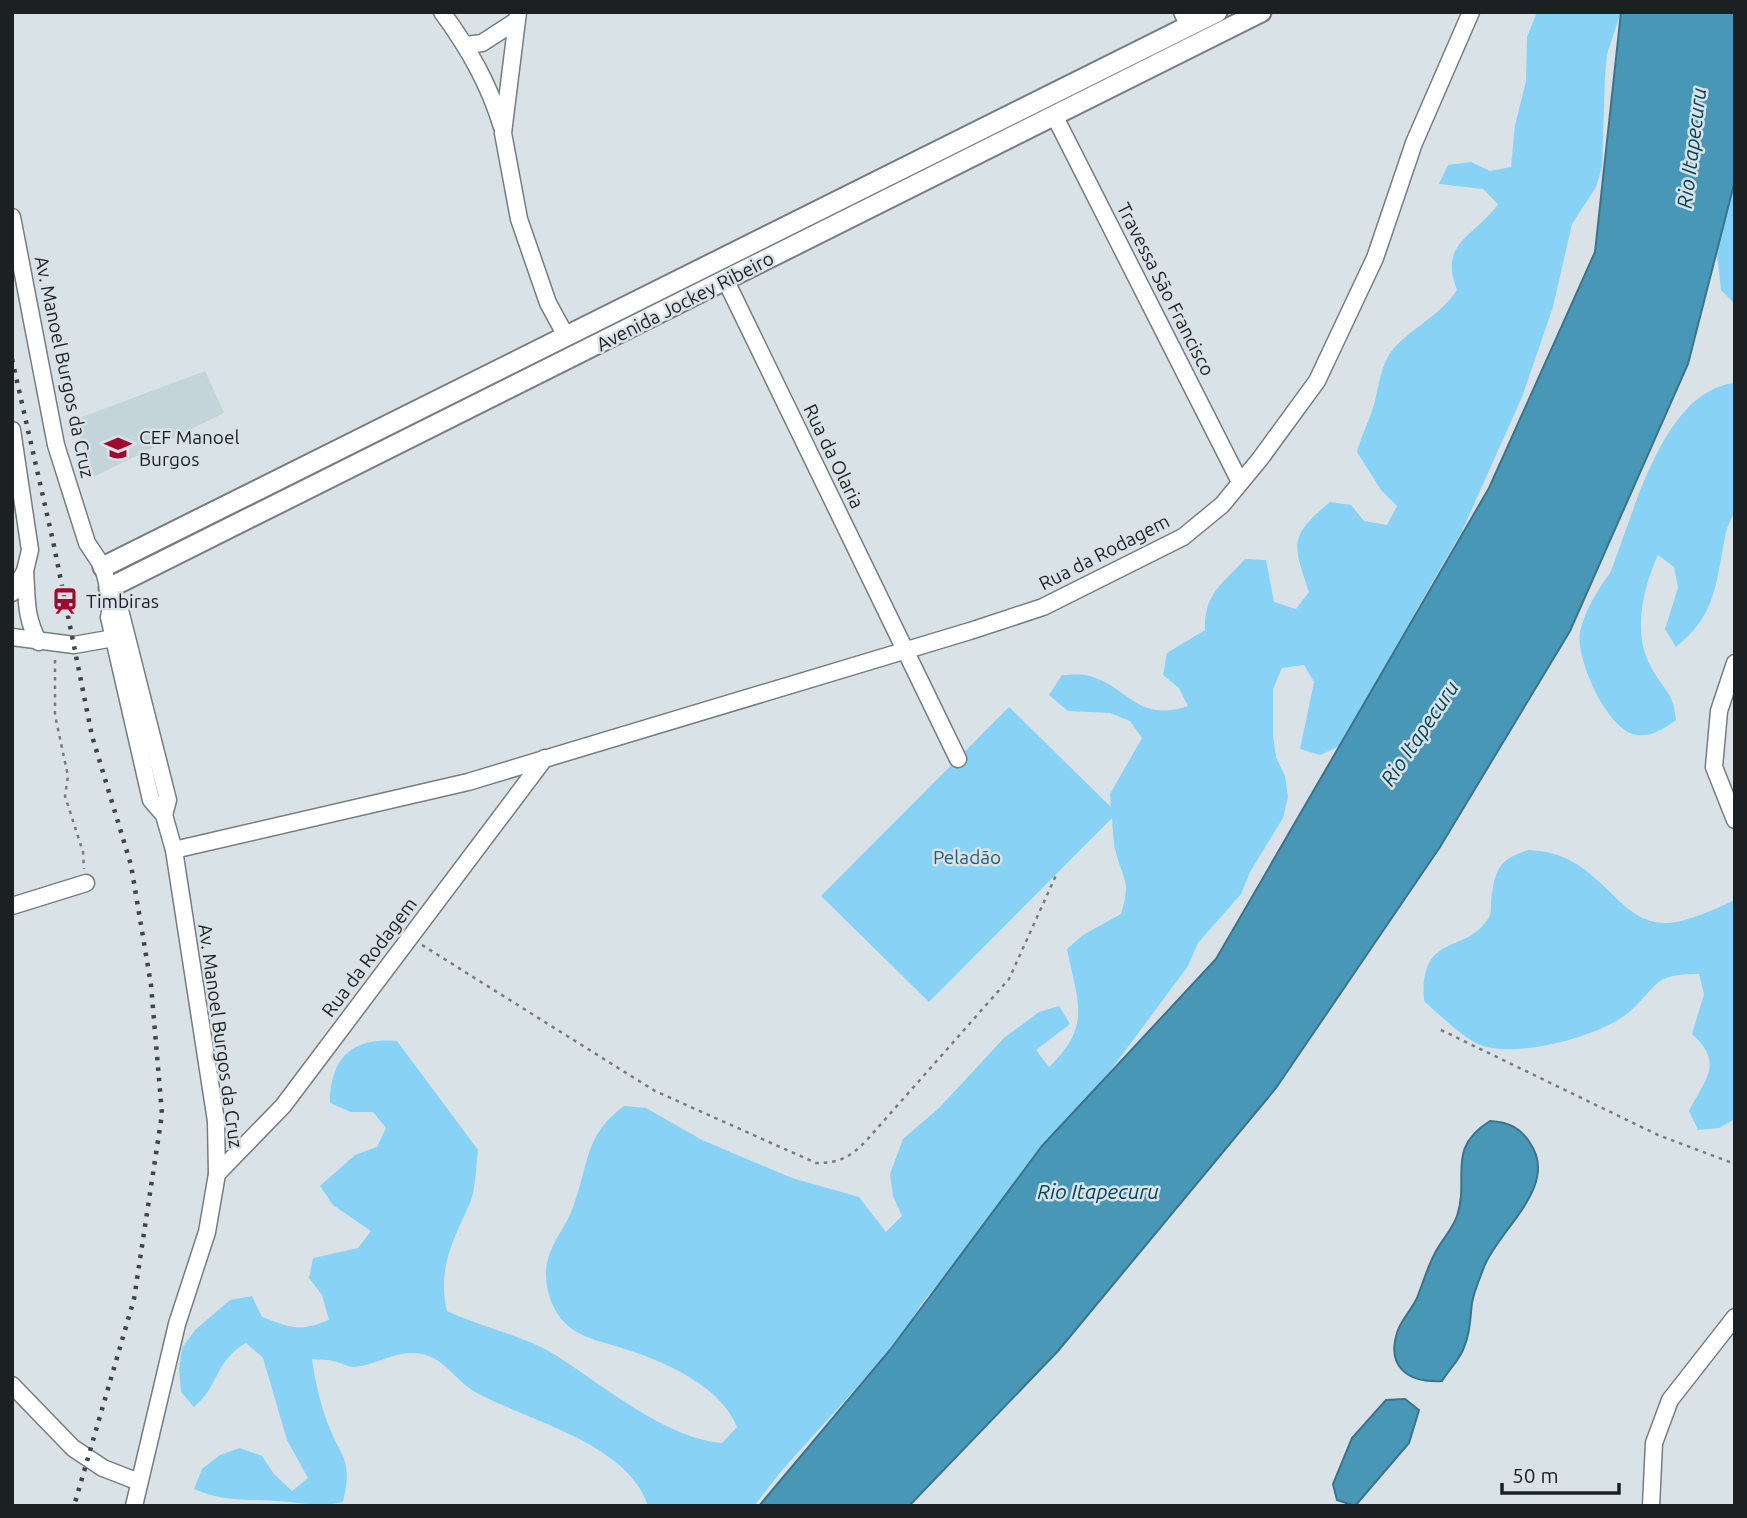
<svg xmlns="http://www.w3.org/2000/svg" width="1747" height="1518" viewBox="0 0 1747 1518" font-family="Ubuntu,sans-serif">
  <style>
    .built { fill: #c4d4db }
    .green { fill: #88d3f5 }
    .water { fill: #4997b7; stroke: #3c738a; stroke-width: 2 }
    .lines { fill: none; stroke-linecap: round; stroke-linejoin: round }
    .minor-casing { stroke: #767d81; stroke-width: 19 }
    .tertiary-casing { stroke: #767d81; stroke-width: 23 }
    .path { stroke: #767c7e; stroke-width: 2.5; stroke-dasharray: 3.5 5; stroke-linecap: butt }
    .minor { stroke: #fff; stroke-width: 16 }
    .tertiary { stroke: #fff; stroke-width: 19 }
    .rail { stroke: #414547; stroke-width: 4.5; stroke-dasharray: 3.5 7; stroke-linecap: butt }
    .labels { text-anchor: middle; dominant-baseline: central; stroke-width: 5; stroke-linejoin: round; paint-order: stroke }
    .street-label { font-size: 19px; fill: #1d2022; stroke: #d9e2e6 }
    .poi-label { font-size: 19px; fill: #1d2022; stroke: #d9e2e6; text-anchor: start }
    .park-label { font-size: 19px; fill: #246077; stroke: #d9e2e6 }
    .water-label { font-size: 21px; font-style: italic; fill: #00445b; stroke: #d9e2e6 }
  </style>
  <rect width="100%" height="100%" fill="#d9e2e6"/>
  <path class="built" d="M205 371 224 413 93 477 74 420Z"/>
  <g class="green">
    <path d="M1537 12H1621L1607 54 1605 76 1602 167 1596 187 1572 224 1553 307 1522 397 1462 531 1417 609 1398 651 1340 746 1320 755 1300 749 1314 682 1304 665 1282 668 1273 689V735L1276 757 1285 776 1288 797 1283 818 1250 872 1241 894 1198 943 1188 966 1082 1109 923 1302 896 1344 783 1469 754 1506H648C629 1444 529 1421 477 1393 456 1382 446 1359 422 1354 397 1349 374 1366 354 1367 347 1367 340 1362 333 1361 326 1359 319 1360 312 1359 315 1380 320 1404 328 1424 342 1460 353 1459 343 1502 319 1508 300 1502 276 1501 246 1499 223 1502 194 1489L202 1469 220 1455 240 1448 262 1456 274 1474 292 1491 308 1478 287 1440 263 1358 246 1343C214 1362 220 1385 194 1407L181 1392 179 1369 182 1348 195 1330 230 1300 252 1296 262 1317C291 1328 300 1332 329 1320L322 1295 309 1278 313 1258 358 1248 371 1231 333 1205 320 1186 355 1155 377 1147 386 1128 373 1112H351L330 1103C330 1058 352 1037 397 1041L478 1150C476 1166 476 1187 470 1203 453 1241 437 1268 447 1311 483 1328 524 1335 557 1356 604 1386 667 1439 722 1443L737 1427C721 1387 668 1363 628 1350 608 1343 581 1339 565 1323 550 1308 542 1280 548 1259 553 1240 567 1225 573 1207 589 1165 584 1135 624 1106L646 1108 702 1140 792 1178 859 1197 886 1232 902 1216 893 1196 890 1174 903 1139 939 1108 1004 1038 1039 1012 1059 1006 1070 1024 1036 1050 1049 1067C1093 1025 1077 1001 1067 949L1083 935 1121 914C1131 881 1124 882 1116 853 1113 842 1113 829 1112 818L929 1002 821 896 1009 707 1111 807 1110 794 1142 738 1130 721 1110 713 1068 711 1049 695 1062 675C1069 675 1078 674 1085 675 1127 683 1135 724 1188 706L1179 688 1163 675 1167 653 1205 630C1204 593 1222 585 1245 559L1266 560 1274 602 1296 609 1309 592C1293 544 1288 537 1330 502L1351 505 1364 521 1387 525 1397 506 1381 490 1357 452C1361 437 1367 425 1372 411 1380 389 1379 362 1397 345 1417 325 1441 314 1457 290 1438 242 1475 237 1498 204L1483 189 1439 184 1448 165 1471 162 1490 171 1511 167 1515 125 1526 81 1527 37Z"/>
    <path d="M1735 175V304L1721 290 1716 245Z"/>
    <path d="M1735 383C1735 424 1739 467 1735 507 1734 516 1728 524 1726 532 1716 579 1718 614 1676 647L1665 629 1678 588 1674 567 1658 555C1643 588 1632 633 1651 667 1663 690 1674 692 1676 720 1665 728 1652 737 1637 735 1608 732 1575 658 1580 632 1585 610 1597 591 1610 573 1633 518 1662 390 1735 383Z"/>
    <path d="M1529 850C1600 852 1614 921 1663 923 1684 924 1715 909 1735 900V1119L1719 1128 1698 1130 1689 1111C1706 1078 1724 1063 1692 1034L1704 994 1699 974C1652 973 1658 987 1628 1013 1599 1037 1507 1062 1474 1042 1461 1035 1436 1012 1424 1001 1419 930 1467 956 1489 917 1491 914 1491 906 1491 901 1495 870 1498 859 1529 850Z"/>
  </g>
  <g class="water">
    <path d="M1621 12H1735V180L1688 364 1570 631 1440 847 1276 1088 1058 1351 909 1506H759L890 1350 1042 1146 1216 959 1489 488 1595 252Z"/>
    <path d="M1490 1121C1508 1122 1520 1127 1530 1143 1560 1186 1498 1230 1484 1267 1480 1278 1474 1291 1472 1303 1470 1320 1470 1334 1463 1350 1458 1361 1448 1371 1442 1381 1408 1383 1385 1367 1398 1330 1402 1319 1412 1309 1417 1298 1423 1283 1427 1268 1435 1253 1441 1241 1452 1230 1457 1216 1470 1177 1445 1149 1490 1121Z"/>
    <path d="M1405 1399 1419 1410 1409 1443 1355 1506 1337 1500 1333 1484 1352 1438 1386 1400Z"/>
  </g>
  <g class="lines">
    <defs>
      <g id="minor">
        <path d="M442 12C469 49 489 84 502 127"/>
        <path d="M518 12 503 133 519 219 548 303 566 336"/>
        <path d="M1182 12 1189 26"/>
        <path d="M466 45 482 43 516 21"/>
        <path d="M1054 115 1240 482"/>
        <path d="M12 217 56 445 87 543 103 567 112 602 109 617 151 800 164 815 174 850 216 1121 217 1174 207 1232 177 1324 134 1506"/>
        <path d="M726 281 958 759"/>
        <path d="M12 430 30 550 25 571 12 593"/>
        <path d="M25 571C27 597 25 619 39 642"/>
        <path d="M112 602 120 610 168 800 164 815"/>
        <path d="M12 637 74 645 114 638"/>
        <path d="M1735 663 1719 711 1714 767 1735 820"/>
        <path d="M174 850 468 782 970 631 1043 607 1183 537 1222 505 1260 459 1317 381 1375 258 1414 143 1471 12"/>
        <path d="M12 906 86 883"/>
        <path d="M217 1174 283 1106 545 758"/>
        <path d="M12 1385 73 1448 103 1468 139 1482"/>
        <path d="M1651 1506 1654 1443 1670 1400 1735 1317"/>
      </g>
      <g id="tertiary">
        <path d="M103 567 1217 12"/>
        <path d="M109 588 1261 12"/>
      </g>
    </defs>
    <use href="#minor" class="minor-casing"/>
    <use href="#tertiary" class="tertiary-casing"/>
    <g class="path">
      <path d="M55 660V715L68 776 65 796 83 852 84 869"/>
      <path d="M422 945 655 1091 816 1163C840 1163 850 1157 866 1141L1009 979 1057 873"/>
      <path d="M1441 1030 1658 1135 1735 1164"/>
    </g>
    <use href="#minor" class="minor"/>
    <use href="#tertiary" class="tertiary"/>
    <path class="rail" d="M12 359 53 541 92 736 131 865 151 985 162 1114 134 1299 74 1506"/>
  </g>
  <defs>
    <symbol id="school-bare" viewBox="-9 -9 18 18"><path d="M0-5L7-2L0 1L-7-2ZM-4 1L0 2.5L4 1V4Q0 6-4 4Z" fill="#a4072e" stroke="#d9e2e6" stroke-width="2.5" paint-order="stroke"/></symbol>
    <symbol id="station-bare" viewBox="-9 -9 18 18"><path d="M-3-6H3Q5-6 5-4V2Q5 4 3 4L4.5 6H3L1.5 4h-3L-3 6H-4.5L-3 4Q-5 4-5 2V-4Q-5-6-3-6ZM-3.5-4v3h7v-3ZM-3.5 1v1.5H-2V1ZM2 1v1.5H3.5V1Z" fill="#a4072e" stroke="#d9e2e6" stroke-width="2.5" paint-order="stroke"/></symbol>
  </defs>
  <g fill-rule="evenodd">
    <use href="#school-bare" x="99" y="429" width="38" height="38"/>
    <use href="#station-bare" x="46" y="582" width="38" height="38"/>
  </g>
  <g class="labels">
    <g class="street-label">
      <text transform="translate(1166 289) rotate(63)">Travessa São Francisco</text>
      <text transform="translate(685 301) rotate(-27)">Avenida Jockey Ribeiro</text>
      <text transform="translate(65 367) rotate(78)">Av. Manoel Burgos da Cruz</text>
      <text transform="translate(834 456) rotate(64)">Rua da Olaria</text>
      <text transform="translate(1104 552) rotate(-27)">Rua da Rodagem</text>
      <text transform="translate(369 957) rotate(-53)">Rua da Rodagem</text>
      <text transform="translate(221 1036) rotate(82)">Av. Manoel Burgos da Cruz</text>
    </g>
    <g class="poi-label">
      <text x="139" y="437">CEF Manoel<tspan x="139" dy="22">Burgos</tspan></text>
      <text x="86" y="601">Timbiras</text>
    </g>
    <g class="park-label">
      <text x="967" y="857">Peladão</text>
    </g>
    <g class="water-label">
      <text transform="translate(1691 148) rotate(-83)">Rio Itapecuru</text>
      <text transform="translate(1419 733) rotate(-56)">Rio Itapecuru</text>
      <text x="1098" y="1191">Rio Itapecuru</text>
    </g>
  </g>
  <rect width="1747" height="1518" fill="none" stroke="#1d2022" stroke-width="28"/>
  <path d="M1502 1483v10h117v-10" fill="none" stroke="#1d2022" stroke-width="3.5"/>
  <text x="1512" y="1483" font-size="21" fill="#1d2022" stroke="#d9e2e6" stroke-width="5" paint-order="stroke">50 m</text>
</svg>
